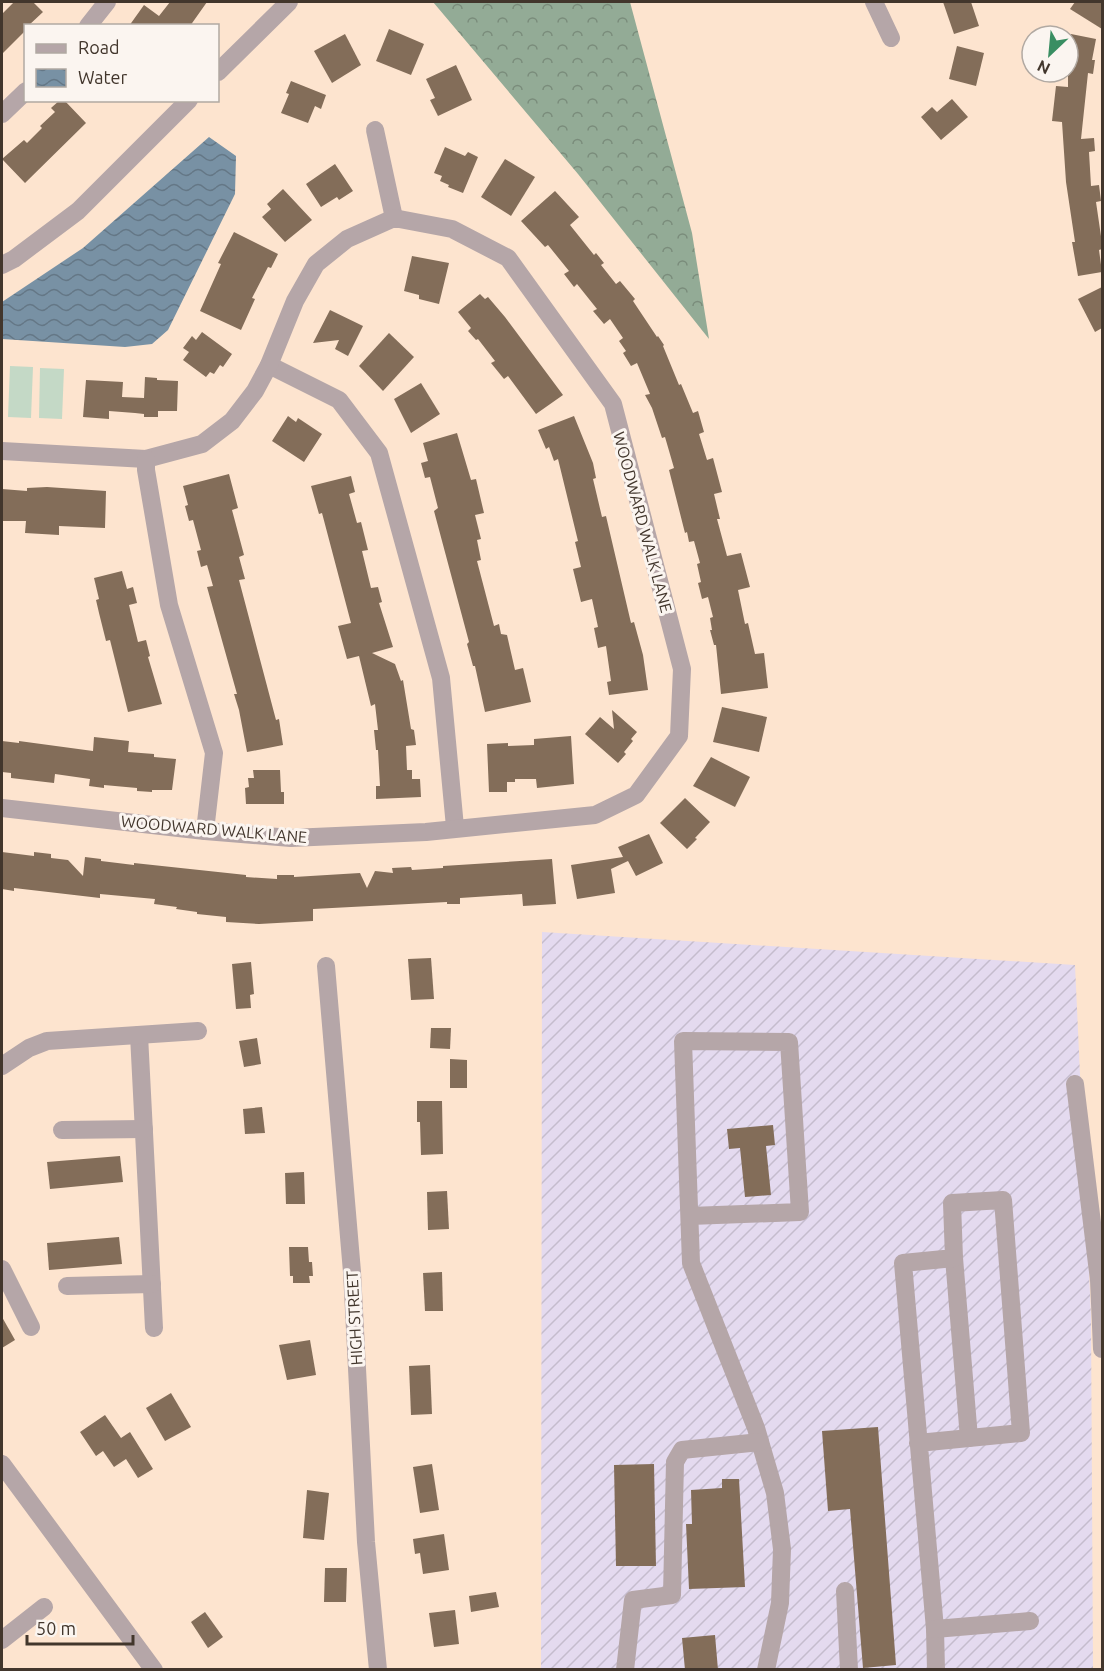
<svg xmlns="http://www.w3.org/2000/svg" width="1104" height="1671" viewBox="0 0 1104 1671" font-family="Ubuntu,sans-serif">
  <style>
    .industrial { fill: url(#industrial-furrows) }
    .forest { fill: url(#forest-crowns) }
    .pitch { fill: #c4d9c6 }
    .water { fill: url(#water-waves) }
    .building { fill: #836d59 }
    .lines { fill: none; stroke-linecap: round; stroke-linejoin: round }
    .minor { stroke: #b5a6a8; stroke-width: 18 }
    .labels { text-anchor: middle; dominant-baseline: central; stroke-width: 6; stroke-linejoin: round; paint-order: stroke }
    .street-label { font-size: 16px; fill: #42362c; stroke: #fbf5f0 }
  </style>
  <defs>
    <pattern id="industrial-furrows" width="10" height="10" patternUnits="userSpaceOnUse" patternTransform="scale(1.5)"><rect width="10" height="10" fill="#e4daef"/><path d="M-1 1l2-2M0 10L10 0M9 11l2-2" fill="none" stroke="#c5bccd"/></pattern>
    <pattern id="forest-crowns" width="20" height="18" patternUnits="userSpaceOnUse" patternTransform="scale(1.5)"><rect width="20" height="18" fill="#93ab96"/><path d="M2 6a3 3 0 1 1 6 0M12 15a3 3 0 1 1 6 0" fill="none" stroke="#7a8c7b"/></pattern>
    <pattern id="water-waves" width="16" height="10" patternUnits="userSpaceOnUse" patternTransform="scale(1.5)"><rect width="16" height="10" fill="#7891a4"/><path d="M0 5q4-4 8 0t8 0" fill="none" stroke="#647786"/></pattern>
  </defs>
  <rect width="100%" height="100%" fill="#fde4cf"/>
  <path class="industrial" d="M542 932 1075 965 1091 1315 1093 1669 541 1670Z"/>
  <path class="forest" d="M433 2H630L692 233 709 339 578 174Z"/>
  <g class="pitch">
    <path d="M10 366 33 367 31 418 8 417Z"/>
    <path d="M40 368 64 369 62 419 39 418Z"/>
  </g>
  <path class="water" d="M209 137 236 156 235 194 168 330 152 344 125 347 2 339V302L83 248Z"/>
  <g class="building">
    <path d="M14 2H33L43 12 28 26H26V30L2 54V14Z"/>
    <path d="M170 2H207L190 26H129L144 5 159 16Z"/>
    <path d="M943 2H971L979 26 954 34Z"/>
    <path d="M1075 2H1102V29L1070 9Z"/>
    <path d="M389 29 424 44 411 75 376 61Z"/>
    <path d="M345 34 361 65 332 83 314 51Z"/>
    <path d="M1071 34 1096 39 1092 60H1095L1093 74 1088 73 1081 139 1094 138 1095 151 1089 152 1091 186 1099 185 1101 201 1096 202 1102 243V249L1099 250 1102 272 1078 276 1072 242H1075L1066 182 1062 122 1052 121 1056 86 1068 87V50Z"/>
    <path d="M957 46 984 53 976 86 949 79Z"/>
    <path d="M456 65 472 100 438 116 430 100 435 98 426 79Z"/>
    <path d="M291 81 326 95 321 109 315 106 308 123 281 113 289 94 286 93Z"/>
    <path d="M952 99 968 117 941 140 921 117 932 107 937 112Z"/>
    <path d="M60 100H64L86 123 25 183 2 159 24 140 27 143 42 128 40 126 55 112 51 108Z"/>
    <path d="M445 147 465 156 468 152 478 157 463 193 448 187 449 185 440 181 442 176 434 173Z"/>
    <path d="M505 159 535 177 511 216 481 197Z"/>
    <path d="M335 164 353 191 339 200 337 197 321 207 306 184Z"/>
    <path d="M283 189 312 220 285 242 262 217 271 209 267 204Z"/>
    <path d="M555 191 579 217 570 225 594 255 596 253 604 263 601 265 616 284 620 281 635 299 633 301 657 337 658 336 664 345 663 346 679 385 681 384 693 413 698 411 704 432 699 434 707 460 713 458 722 492 714 494 720 519H717L727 556 741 553 750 587 738 590 745 624 748 623 755 654 764 653 768 688 721 694 716 645H714L710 630H712L710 618 713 617 708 597 702 599 698 583 701 582 697 564 700 563 694 541 689 542 687 532 685 533 669 470 674 468 665 437 662 438 652 408 645 395 650 394 637 363 631 366 623 353 626 351 619 341 623 338 610 319 604 324 593 311 597 309 577 284 574 287 564 274 569 271 548 245 545 247 521 221Z"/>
    <path d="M234 232 278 254 271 268 268 267 252 298 255 299 241 330 200 311 221 264 218 263Z"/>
    <path d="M412 256 449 263 439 304 419 299V295L404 291Z"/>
    <path d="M1102 287V328L1095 332 1078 299Z"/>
    <path d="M480 294 485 299 488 297 505 317 563 395 536 414 508 376 504 379 491 363 495 361 478 339 476 340 468 331 471 328 458 312Z"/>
    <path d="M330 310 363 326 348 356 335 349 339 340 313 343Z"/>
    <path d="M202 332 232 354 223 367 220 365 214 374 210 372 206 377 183 360 189 352 183 348 192 336 196 340Z"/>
    <path d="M389 333 414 357 383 391 359 366Z"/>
    <path d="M145 377 157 378V380L178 381 177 411H158V417H144V414L135 413 109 411V419L83 417 86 380 123 382 122 397 144 398Z"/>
    <path d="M421 383 440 414 411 433 394 399Z"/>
    <path d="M288 416 296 422 298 418 322 434 304 462 272 441Z"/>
    <path d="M574 416 593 463 596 478 593 479 602 517 606 516 631 623 634 622 643 655 648 690 609 695 607 682 611 681 606 646 598 648 594 628 598 627 592 599 581 602 573 569 581 567 575 542 578 541 558 459 554 461 549 447 546 449 538 430Z"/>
    <path d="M457 433 471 480 476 479 484 513 475 515 481 539 477 540 481 560 477 561 494 626 499 624 501 634 507 635 515 670 523 668 531 702 485 712 475 666H473L467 644 469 642 434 511 438 508 430 477 425 478 421 463 428 461 423 443Z"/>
    <path d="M229 474 238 508 232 510 244 555 239 557 245 579 239 580 276 720 279 719 283 745 247 752 239 710 234 694H237L207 587 213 586 207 565 201 567 197 551 201 550 193 520 189 521 185 506 188 505 183 486Z"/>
    <path d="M351 476 355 492 349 494 357 523 361 522 368 550 362 551 371 588 378 587 382 602 379 603 393 647 372 653 395 664 401 681 403 680 411 729 414 730 416 745 406 746 407 770H412V779H420L421 797 376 799V786H380L378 750H376L374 730H378L375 704 371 706 359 656 347 659 338 626 351 623 322 513 319 514 311 486Z"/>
    <path d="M47 487 106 491 105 528 59 526V535L25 533 26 521H2V489L27 491V488Z"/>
    <path d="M122 571 127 589 133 587 137 603 129 605 138 642 146 640 150 656 148 657 162 704 128 712 110 640 106 641 99 613 96 600 99 599 94 578Z"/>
    <path d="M722 707 767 717 759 752 713 742Z"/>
    <path d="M612 710 637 732 631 739 633 741 624 752 626 754 618 763 585 734 600 717 614 729Z"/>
    <path d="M571 736 574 784 537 788 536 779H515V782H507V792H489L487 744 508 743V746L534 745V739Z"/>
    <path d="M94 737 129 741 128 752 154 754V757L176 759 172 790H152V792L137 791V788L104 785V788L89 786 90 779 55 774 54 783 11 778V773L2 772V741L19 743V741L93 751Z"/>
    <path d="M711 757 750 777 735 807 693 786Z"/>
    <path d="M253 770H280L281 792H284V804H246L245 788 249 787 248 778H254Z"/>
    <path d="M685 798 710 822 695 838 697 839 687 849 660 823Z"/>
    <path d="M649 834 663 863 636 876 628 861 611 869 615 893 577 899 571 865 623 857 618 847Z"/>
    <path d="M2 852 34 856V852L51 854V858L68 860 83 876 85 857 101 859V861L134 865V863L246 875V877L277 879V875H294V877L360 873 367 888 375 871 393 873 392 868 411 867 412 870 443 868V866L552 859 556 904 523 906 522 894 460 898V904H447V902L313 909V921L259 924 226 922V917L197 914V912L176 909 177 907 154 904 155 899 100 894V898L14 888V891L2 889Z"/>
    <path d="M431 958 434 999 411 1000 408 959Z"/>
    <path d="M251 962 254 994 250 995 251 1008 236 1009 232 964Z"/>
    <path d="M431 1028H451L450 1049 430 1048Z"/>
    <path d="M257 1038 261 1064 244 1067 239 1041Z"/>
    <path d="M450 1059 467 1060V1088H450Z"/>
    <path d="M417 1101H442L443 1154 421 1155 420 1122H417Z"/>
    <path d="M262 1107 265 1133 245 1134 243 1109Z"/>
    <path d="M773 1125 775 1145 766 1146 771 1195 745 1197 740 1148 729 1149 727 1129Z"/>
    <path d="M120 1156 123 1182 50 1189 47 1162Z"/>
    <path d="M304 1172 305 1204H286L285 1173Z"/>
    <path d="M447 1191 449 1229 428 1230 427 1192Z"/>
    <path d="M119 1237 122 1264 49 1270 47 1243Z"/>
    <path d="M289 1247H308L309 1262H312L313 1276H309L310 1283H293V1276H290Z"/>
    <path d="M442 1272 443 1311H425L423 1273Z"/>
    <path d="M2 1317 15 1340 2 1348Z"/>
    <path d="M310 1340 316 1375 287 1380 279 1345Z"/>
    <path d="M430 1365 432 1414 411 1415 409 1366Z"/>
    <path d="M171 1393 191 1427 165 1441 146 1408Z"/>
    <path d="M105 1415 121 1438 130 1432 153 1469 138 1478 126 1459 114 1467 103 1451 96 1456 80 1432Z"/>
    <path d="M878 1427 896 1665 863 1668 850 1509 828 1511 822 1431Z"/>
    <path d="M432 1464 439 1510 420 1513 413 1467Z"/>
    <path d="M654 1464 656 1566H616L614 1465Z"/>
    <path d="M722 1479H739L745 1587 689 1589 686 1524H692L691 1490 722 1488Z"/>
    <path d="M307 1490 329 1493 324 1540 303 1538Z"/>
    <path d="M444 1534 449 1570 423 1574 420 1553 415 1554 413 1539Z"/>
    <path d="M325 1568H347L346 1602H324Z"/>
    <path d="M496 1592 499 1607 471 1612 469 1596Z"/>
    <path d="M455 1610 459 1644 434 1647 429 1613Z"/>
    <path d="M205 1612 223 1637 208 1648 191 1622Z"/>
    <path d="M715 1635 718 1670H685L682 1638Z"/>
  </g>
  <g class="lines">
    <g class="minor">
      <path d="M874 2 891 38"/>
      <path d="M88 26 107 2"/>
      <path d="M218 72 289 2"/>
      <path d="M2 114 26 91"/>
      <path d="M375 130 394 218"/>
      <path d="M2 265 14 259 78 211 189 100"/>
      <path d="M269 365 339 400 379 453 441 678 455 827"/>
      <path d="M2 451 146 459 202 444 232 421 255 391 269 365 295 301 316 264 347 239 394 218 452 229 508 258 613 404 682 669 679 736 636 795 595 815 426 832 291 838 205 831 2 808"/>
      <path d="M146 459V470L169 605 214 753 205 831"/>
      <path d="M326 966 352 1272 366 1542 378 1670"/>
      <path d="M139 1035 154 1328"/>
      <path d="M2 1066 29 1048 47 1041 198 1031"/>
      <path d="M1075 1084 1099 1280 1102 1349"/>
      <path d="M62 1130 144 1129"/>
      <path d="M690 1216 800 1212 789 1042 683 1041 691 1263 756 1428 775 1493 782 1549 780 1603 766 1670"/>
      <path d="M954 1258 969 1438"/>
      <path d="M2 1269 31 1327"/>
      <path d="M67 1286 152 1284"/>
      <path d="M918 1443 1021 1433 1003 1200 952 1203 954 1258 903 1263 935 1629 936 1670"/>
      <path d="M2 1464 154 1670"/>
      <path d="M845 1591 849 1670"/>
      <path d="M935 1629 1030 1621"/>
      <path d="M2 1640 44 1607"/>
      <path d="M625 1670 633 1600 672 1595 675 1462 682 1450 760 1442"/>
    </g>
  </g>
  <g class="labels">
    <g class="street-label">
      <text transform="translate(643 522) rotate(75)">WOODWARD WALK LANE</text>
      <text transform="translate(214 829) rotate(5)">WOODWARD WALK LANE</text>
      <text transform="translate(354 1318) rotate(-93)">HIGH STREET</text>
    </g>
  </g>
  <rect width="1104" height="1671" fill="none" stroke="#42362c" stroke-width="6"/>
  <rect x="24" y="24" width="195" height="78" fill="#fbf5f0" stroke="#b1a9a2" stroke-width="1.5"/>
  <rect x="36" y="44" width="30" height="9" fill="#b5a6a8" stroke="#b1a9a2" stroke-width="1.5"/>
  <text x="78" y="54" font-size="18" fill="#42362c">Road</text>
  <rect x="36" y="69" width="30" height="18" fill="url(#water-waves)" stroke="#b1a9a2" stroke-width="1.5"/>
  <text x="78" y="84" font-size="18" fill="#42362c">Water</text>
  <g transform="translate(1050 54) rotate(206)"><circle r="28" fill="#fbf5f0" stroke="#b1a9a2" stroke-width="1.5"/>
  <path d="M0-4.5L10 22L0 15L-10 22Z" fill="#398e62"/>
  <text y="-9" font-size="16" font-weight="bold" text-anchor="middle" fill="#42362c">N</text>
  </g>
  <path d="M27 1635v9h106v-9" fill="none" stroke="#42362c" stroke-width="3"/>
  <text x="36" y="1635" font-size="18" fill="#42362c" stroke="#fbf5f0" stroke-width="4.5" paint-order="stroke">50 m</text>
</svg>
